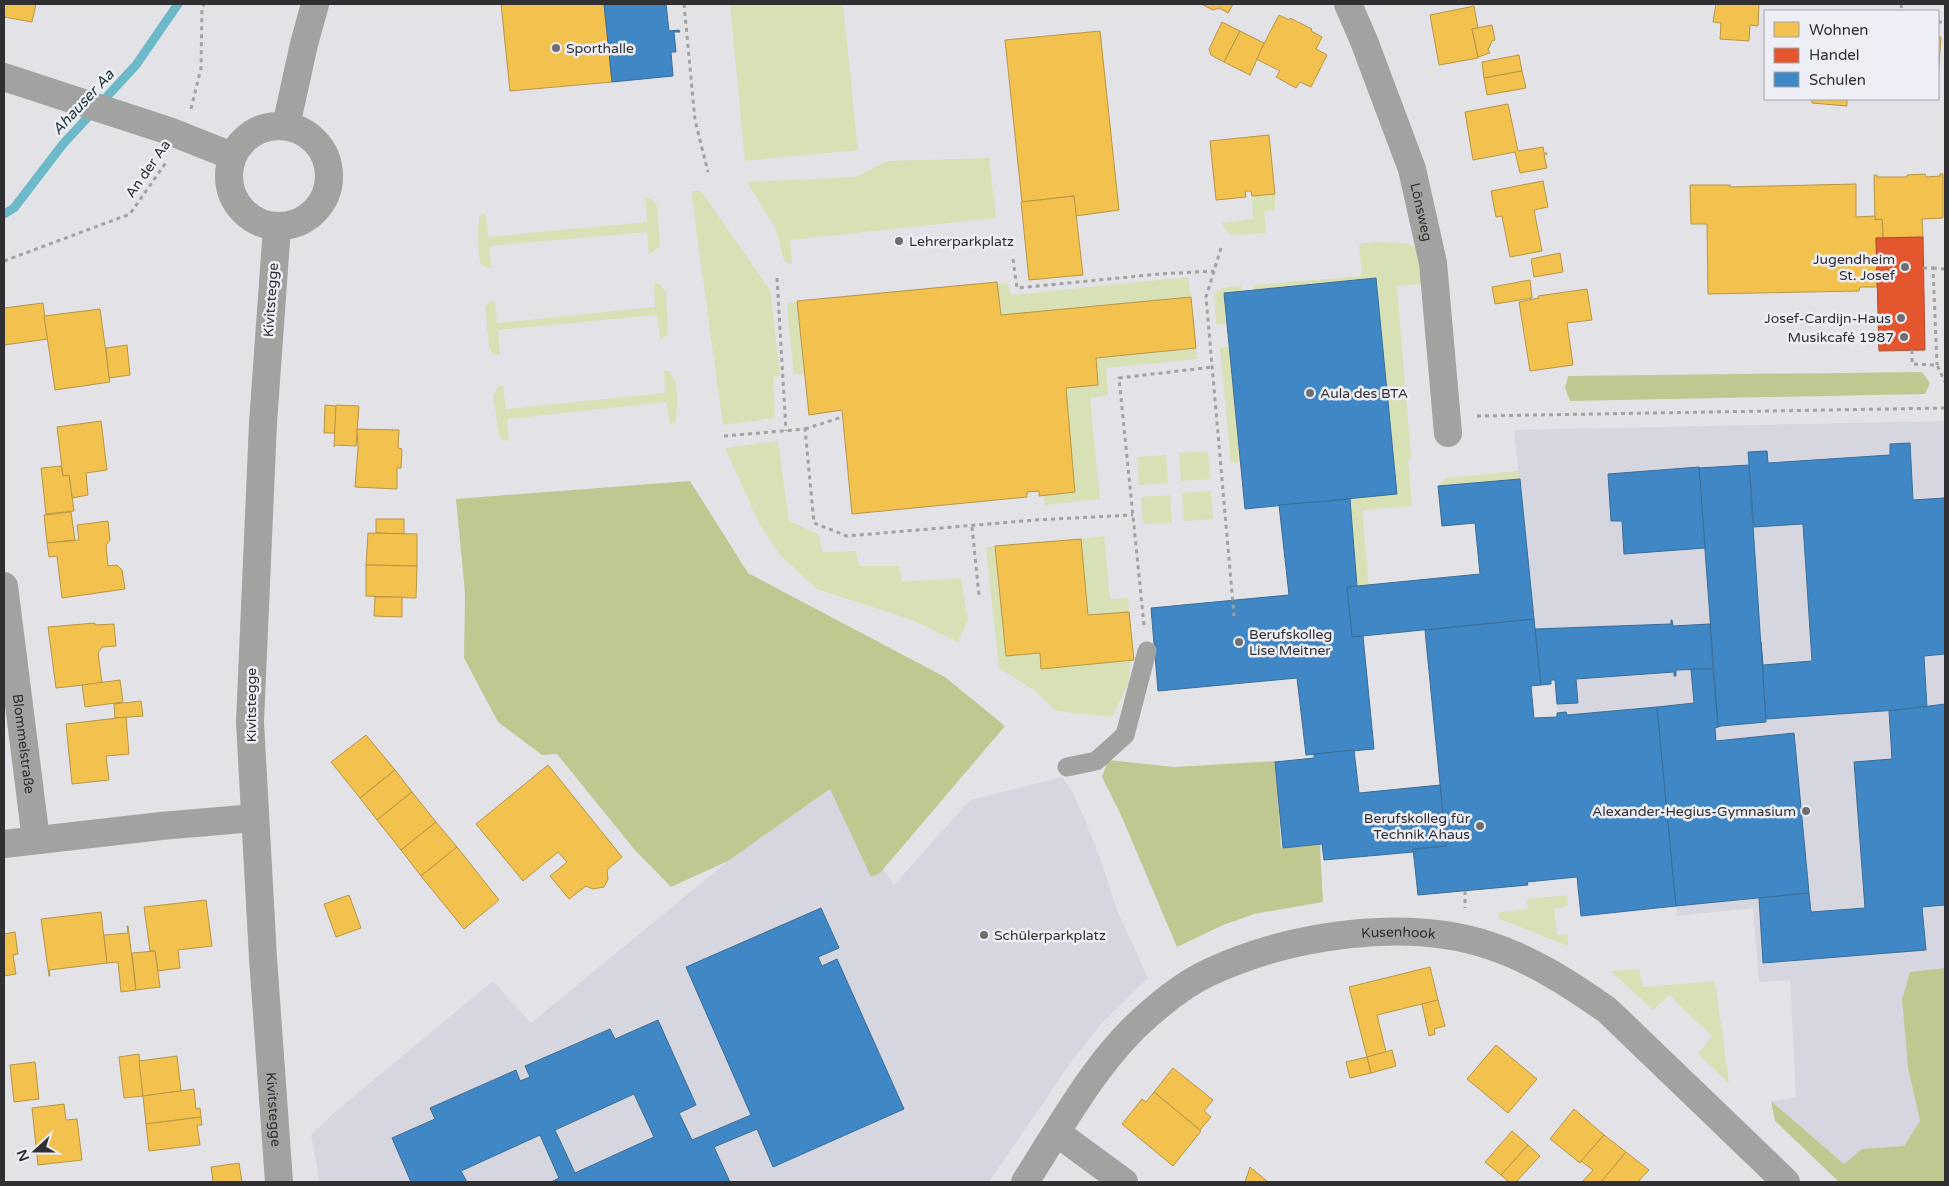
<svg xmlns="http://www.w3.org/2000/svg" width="1949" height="1186" viewBox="0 0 1949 1186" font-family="'Varela Round',sans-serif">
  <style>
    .built { fill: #d6d6e0 }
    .green { fill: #d8e0b5 }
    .forest { fill: #c0c892 }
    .homes { fill: #f2c14e; stroke: #b89646 }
    .shops { fill: #e4572e; stroke: #ae4b30 }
    .schools { fill: #3f88c5; stroke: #3a6e99; fill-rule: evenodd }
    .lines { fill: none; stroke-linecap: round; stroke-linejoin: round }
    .stream { stroke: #6cbac9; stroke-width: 9 }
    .path { stroke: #a2a2a3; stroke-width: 3; stroke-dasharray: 4 4; stroke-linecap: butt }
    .lane { stroke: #a2a2a1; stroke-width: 19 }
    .street { stroke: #a2a2a1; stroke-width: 28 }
    .poi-dot { fill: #6f6f72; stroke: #eeeef6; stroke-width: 2 }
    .labels { text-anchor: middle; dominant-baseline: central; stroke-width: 5; stroke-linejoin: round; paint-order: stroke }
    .poi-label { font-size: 14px; fill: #303033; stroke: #eeeef6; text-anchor: start }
    .street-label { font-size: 14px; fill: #303033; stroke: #eeeef6 }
    .water-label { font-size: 15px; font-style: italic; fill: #1a3237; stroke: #eeeef6 }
  </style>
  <rect width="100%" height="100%" fill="#e3e3e7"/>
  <g class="built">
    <path d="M1945 421V968L1910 972 1902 999 1908 1068 1920 1122 1904 1146 1862 1149 1844 1164 1771 1101 1796 1097 1790 980 1759 982 1753 908 1677 916 1657 707 1567 715 1566 712 1557 713 1555 681 1551 680V684L1541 685 1514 430Z"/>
    <path d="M1062 777 1072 791 1084 817 1100 858 1117 910 1148 978 1101 1024 1074 1058 989 1182H320L311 1135 335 1112 493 981 531 1023 728 861 830 789 894 885 970 800Z"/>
  </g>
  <g class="green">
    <path d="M730 4H843L858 150 745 161Z"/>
    <path d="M989 158 996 218 790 240 792 264 784 261 776 229 747 182 856 177 887 161Z"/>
    <path d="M691 191H701L770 290 780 375 773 377 775 418 723 425Z"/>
    <path d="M1275 194V210L1264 211 1266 233 1232 235 1226 230 1222 223 1253 219 1252 196Z"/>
    <path d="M646 198 651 199 657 205 660 247 649 254 647 232 489 246 491 268C486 267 482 266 480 262 478 254 477 222 480 215L486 214 488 237 647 222Z"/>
    <path d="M1376 242 1406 243 1417 248 1423 284 1397 286 1411 458 1408 461 1412 506 1362 510 1369 585 1357 586 1350 498 1397 493 1376 278 1254 290V285L1362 276 1359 244Z"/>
    <path d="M1188 277 1191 297 1001 315 998 284 1008 283 1011 295Z"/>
    <path d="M654 284H659L666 292 668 334 660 340 657 315 498 330 500 356 492 353 489 346 485 307 489 302 495 301 497 323 655 307Z"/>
    <path d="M1241 286V291L1224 293 1227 324H1216L1214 294C1219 286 1232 287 1241 286Z"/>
    <path d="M797 302 804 373 794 374 787 304Z"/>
    <path d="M1229 347 1240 462 1231 463 1220 348Z"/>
    <path d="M1196 348 1197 359 1106 368 1108 395 1090 398 1100 499 1045 505 1044 495 1075 492 1066 388 1098 385 1096 358Z"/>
    <path d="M664 371H669C680 385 678 405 675 423L670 424 666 402 507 419 509 441 502 440 499 435 493 396 497 388 503 386 506 409 665 393Z"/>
    <path d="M778 441 789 521 818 534 823 552 856 551 859 566H899L902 582 961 578 968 620 958 642 912 620 817 589 779 554 760 525 725 448Z"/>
    <path d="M1208 451 1210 479 1181 481 1179 453Z"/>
    <path d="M1166 455 1168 483 1139 485 1137 457Z"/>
    <path d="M1519 471 1520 479 1438 486 1447 478Z"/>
    <path d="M1211 491 1213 519 1184 521 1182 493Z"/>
    <path d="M1170 495 1172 523 1143 524 1141 497Z"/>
    <path d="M1104 536 1110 599 1128 598 1129 612 1088 615 1081 539Z"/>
    <path d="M995 546 1040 653 1042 669 1130 661 1129 682 1112 717 1056 711 1037 692 999 668 986 548Z"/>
    <path d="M1567 895 1568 906 1554 909 1557 935 1568 934V946L1500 919 1498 915 1501 912 1528 909 1527 899Z"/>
    <path d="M1639 969 1643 987 1715 981 1729 1083 1698 1054 1712 1036 1669 995 1653 1010 1611 971Z"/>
  </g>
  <g class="forest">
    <path d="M1922 372 1930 383 1925 394 1570 401 1565 388 1568 376Z"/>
    <path d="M690 481 748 573 945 677 1005 726 880 873 871 877 830 789 728 861 671 887 634 849 557 754 542 755 498 722 464 658 465 593 456 499Z"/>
    <path d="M1108 760 1174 767 1276 761 1281 848 1320 845 1323 902 1254 914 1223 925 1177 947 1121 815 1102 777Z"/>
    <path d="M1945 968V1182H1839L1775 1121 1771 1101 1844 1164 1862 1149 1904 1146 1920 1121 1908 1068 1902 999 1910 972Z"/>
  </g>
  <g class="homes">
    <path d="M4 4H36L32 22 4 17Z"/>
    <path d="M501 4H604L612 82 510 91Z"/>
    <path d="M1201 4H1233L1228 13 1219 8 1213 10Z"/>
    <path d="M1716 4H1759L1758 26 1750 25 1749 41 1720 39 1721 23 1713 22Z"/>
    <path d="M1474 6 1478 28 1472 29 1478 58 1439 65 1430 15Z"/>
    <path d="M1279 15 1289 20 1290 18 1312 29 1311 31 1322 37 1316 49 1327 55 1311 87 1300 82 1296 88 1276 77 1280 71 1256 59Z"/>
    <path d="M1222 22 1240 31 1224 62 1211 55 1209 49Z"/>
    <path d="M1492 25 1495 40 1492 41 1488 50 1490 53 1478 57 1472 29Z"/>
    <path d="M1100 31 1119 210 1075 216 1074 196 1022 202 1005 40Z"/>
    <path d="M1240 31 1264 43 1250 75 1224 62Z"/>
    <path d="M1938 37H1941L1938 79Z"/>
    <path d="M1519 55 1522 71 1484 78 1482 62Z"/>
    <path d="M1522 71 1526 88 1487 95 1484 78Z"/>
    <path d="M1812 99H1847V106L1812 103Z"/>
    <path d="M1508 104 1518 151 1543 147 1544 153H1547V154L1544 155 1547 168 1520 173 1515 152 1473 160 1465 112Z"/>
    <path d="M1269 135 1275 194 1252 196 1251 191H1245L1246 197 1216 200 1210 141Z"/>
    <path d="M1925 174 1926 177 1940 176V174H1943V218L1922 219 1923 237 1883 238 1882 219 1875 220 1874 175H1877V177H1907V175Z"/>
    <path d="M1543 181 1548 207 1534 210 1542 251 1510 257 1502 216 1496 217 1491 191Z"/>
    <path d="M1856 184V217L1875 216V220L1882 219 1883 238H1876L1877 287H1860L1859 291 1708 294 1707 224H1691L1690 185H1730V187Z"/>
    <path d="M1074 196 1083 275 1029 280 1021 202Z"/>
    <path d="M1560 253 1563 272 1534 277 1531 259Z"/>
    <path d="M1530 280 1532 298 1495 304 1492 287Z"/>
    <path d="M997 282 1001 315 1191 297 1196 348 1096 358 1098 385 1066 388 1075 492 1039 496V491L1027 492V497L852 514 842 410 809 415 797 301Z"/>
    <path d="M1587 289 1592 320 1567 323 1573 365 1530 371 1519 302 1539 298 1538 296Z"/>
    <path d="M43 303 48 339 4 345V308Z"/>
    <path d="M100 309 110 382 55 390 44 316Z"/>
    <path d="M127 345 130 375 109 378 106 348Z"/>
    <path d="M325 405 336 406 335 433H324Z"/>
    <path d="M336 405 359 406 356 446 335 445 334 447Z"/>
    <path d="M101 421 107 470 86 473 88 495 72 498 69 475 63 476 57 427Z"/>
    <path d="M357 429 399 430 398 448 402 449 401 468H397V489L355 487 358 448Z"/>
    <path d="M61 466 63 476 69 475 74 511 46 514 41 468Z"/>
    <path d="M71 512 75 540 47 543 44 515Z"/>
    <path d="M376 519H404V534L376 533Z"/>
    <path d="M108 521 110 540 106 545 108 566 117 565 122 570 125 589 62 598 57 556 49 557 47 543 79 540 77 525Z"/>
    <path d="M368 533 417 534V566L366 565Z"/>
    <path d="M1081 539 1088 615 1129 612 1134 660 1041 669 1040 653 1006 656 995 546Z"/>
    <path d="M366 565 417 566 416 598 366 596Z"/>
    <path d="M375 597H402V617L374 616Z"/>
    <path d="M95 623V625L114 624 116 646 102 647 98 653 102 683 56 688 48 627Z"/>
    <path d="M120 680 123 702 85 707 82 685Z"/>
    <path d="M141 701 143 716 115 718 114 704Z"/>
    <path d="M126 717 129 754 106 756 109 780 72 784 66 724Z"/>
    <path d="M366 735 395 770 360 798 331 762Z"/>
    <path d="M548 765 622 857 607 870 608 879 604 887 593 889 586 886 569 899 550 876 567 862 558 852 523 881 476 824Z"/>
    <path d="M395 770 412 792 377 820 360 798Z"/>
    <path d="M412 792 436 822 401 850 377 820Z"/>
    <path d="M436 822 457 847 421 876 401 850Z"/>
    <path d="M457 847 499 900 464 929 421 876Z"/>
    <path d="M349 895 361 928 336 937 324 904Z"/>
    <path d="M206 900 212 946 178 950 180 968 158 971 155 951H150L144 907Z"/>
    <path d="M101 912 107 963 49 970 50 976H49L41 919Z"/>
    <path d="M127 926H128L136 990 121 992 118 962 107 963 104 935 128 933Z"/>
    <path d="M15 932 18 954 13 955 16 974 4 976V934Z"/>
    <path d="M155 951 160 987 136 990 132 953Z"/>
    <path d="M1430 967 1438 1000 1377 1015 1386 1052 1367 1057 1349 987Z"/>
    <path d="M1438 1000 1445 1026 1434 1029 1435 1034 1429 1036 1422 1004Z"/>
    <path d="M1496 1045 1537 1079 1508 1113 1467 1079Z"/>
    <path d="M1392 1050 1396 1066 1371 1073 1367 1057Z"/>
    <path d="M139 1054 143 1096 124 1098 119 1057Z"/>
    <path d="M177 1056 181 1091 143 1096 139 1061Z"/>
    <path d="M1367 1057 1371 1073 1350 1078 1346 1062Z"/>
    <path d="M35 1062 39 1099 14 1102 10 1065Z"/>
    <path d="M1173 1068 1213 1100 1204 1111 1211 1117 1200 1130 1154 1092Z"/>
    <path d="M194 1089 196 1109 200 1108 201 1117 146 1124 143 1096Z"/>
    <path d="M1154 1092 1201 1131 1173 1166 1122 1124 1142 1099 1146 1102Z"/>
    <path d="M64 1104 66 1120 77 1119 82 1160 38 1165 32 1108Z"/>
    <path d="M1574 1109 1604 1135 1580 1163 1550 1139Z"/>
    <path d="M201 1117 202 1125H197L200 1145 149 1151 146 1124Z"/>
    <path d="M1512 1131 1528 1145 1501 1175 1485 1162Z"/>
    <path d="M1604 1135 1626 1152 1601 1182H1582L1593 1170 1581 1161Z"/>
    <path d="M1528 1145 1540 1156 1516 1182H1509L1501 1175Z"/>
    <path d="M1626 1152 1649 1170 1638 1182H1601Z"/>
    <path d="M239 1163 242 1182H213L211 1167Z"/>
    <path d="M1250 1167 1268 1182H1245Z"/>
  </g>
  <path class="shops" d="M1923 237 1925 350 1879 351 1876 238Z"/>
  <g class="schools">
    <path d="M604 4H666L669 31 679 30 680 32H674L676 52H671L673 76 612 82Z"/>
    <path d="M1376 278 1397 494 1245 509 1224 293Z"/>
    <path d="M1910 443 1913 500 1944 498 1945 496V654L1924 656 1927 708 1766 719 1761 642 1763 665 1812 661 1803 524 1754 527 1748 452 1767 451 1768 463 1890 455V444Z"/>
    <path d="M1749 465 1766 722 1721 726 1718 727 1699 468Z"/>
    <path d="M1699 467 1705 548 1624 554 1622 521H1611L1608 474Z"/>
    <path d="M1520 479 1534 619 1352 637 1347 587 1480 574 1475 523 1442 526 1438 486Z"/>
    <path d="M1350 499 1357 586 1347 587 1352 637 1363 636 1374 749 1306 755 1297 678 1158 691 1151 608 1289 595 1279 505Z"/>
    <path d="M1534 619 1541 685 1531 686 1534 718 1557 717V713L1566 712 1567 715 1657 707 1676 906 1581 916 1577 877 1527 882 1528 885 1418 895 1413 849 1446 846 1425 630Z"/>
    <path d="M1671 620H1672L1673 626 1710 624 1713 669 1676 670V676H1674V672L1576 679 1578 703 1557 704 1555 680H1551V684L1541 685 1535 629 1671 624Z"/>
    <path d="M1691 669H1713L1718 727 1715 728 1716 741 1794 733 1809 893 1676 906 1657 707 1694 703Z"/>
    <path d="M1945 704V905L1922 907 1926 950 1763 963 1759 898 1809 893 1811 912 1865 908 1854 762 1892 759 1889 711Z"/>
    <path d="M1354 750 1359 793 1440 785 1446 846 1413 849V852L1324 860 1322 844 1283 848 1275 762 1314 758V754Z"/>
    <path d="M821 908 839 948 818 957 822 966 837 959 904 1109 773 1167 757 1129 714 1147 730 1182H551L559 1178 540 1135 461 1171 467 1182H411L392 1138 435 1119 430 1108 516 1070 520 1081 530 1077 525 1066 610 1029 615 1039 658 1020 696 1105 679 1113 692 1140 751 1115 686 967ZM634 1094 654 1137 575 1173 555 1130Z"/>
  </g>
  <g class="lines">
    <path class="stream" d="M4 214 14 208 63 144 136 65 178 4"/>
    <g class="path">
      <path d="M684 4 695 120 708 172"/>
      <path d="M1901 4 1902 11"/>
      <path d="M1938 22H1945"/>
      <path d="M191 109 201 68 202 9 204 4"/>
      <path d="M1221 248 1206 297 1234 616"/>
      <path d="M1013 259 1017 288 1159 274 1214 271"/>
      <path d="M4 261 130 214 167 161"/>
      <path d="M1923 268H1933L1937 365"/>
      <path d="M1933 268 1945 269"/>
      <path d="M777 278 786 431"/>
      <path d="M1912 350V364L1937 365 1945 382"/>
      <path d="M1477 416 1945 408"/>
      <path d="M805 429 842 417"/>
      <path d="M724 436 805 429 814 523 847 536 1035 520 1133 515"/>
      <path d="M972 527 979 595"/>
      <path d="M1144 625 1119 378 1213 367"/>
      <path d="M1465 891V908"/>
    </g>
    <path class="lane" d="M1067 767 1096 761 1125 735 1147 651"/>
    <g class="street">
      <path id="s1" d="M1348 4 1364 41 1412 169 1433 263 1448 433"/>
      <path d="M4 77 169 131 232 156"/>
      <path d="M286 126 304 44 315 4"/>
      <circle cx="279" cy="176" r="50"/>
      <path id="s2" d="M277 227 263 423 250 722 263 958 279 1182"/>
      <path id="s3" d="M4 586 36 840"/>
      <path d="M4 844 161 826 254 818"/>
      <path d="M1057 1133 1124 1182"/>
      <path id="s4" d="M1025 1182C1062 1125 1096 1060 1148 1015 1166 999 1188 982 1210 972 1290 935 1406 917 1491 946 1533 960 1570 984 1607 1010L1786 1182"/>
    </g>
  </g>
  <g class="poi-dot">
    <circle cx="556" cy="48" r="5"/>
    <circle cx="899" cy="241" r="5"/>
    <circle cx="1905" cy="267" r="5"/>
    <circle cx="1901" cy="318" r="5"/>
    <circle cx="1904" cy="337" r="5"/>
    <circle cx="1310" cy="393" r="5"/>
    <circle cx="1239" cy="642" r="5"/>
    <circle cx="1806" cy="811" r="5"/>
    <circle cx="1480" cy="826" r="5"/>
    <circle cx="984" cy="935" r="5"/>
  </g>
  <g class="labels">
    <g class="poi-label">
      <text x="566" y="48">Sporthalle</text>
      <text x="909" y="241">Lehrerparkplatz</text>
      <text x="1895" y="259" text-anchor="end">Jugendheim<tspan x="1895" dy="16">St. Josef</tspan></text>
      <text x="1891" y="318" text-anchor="end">Josef-Cardijn-Haus</text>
      <text x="1894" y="337" text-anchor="end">Musikcafé 1987</text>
      <text x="1320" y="393">Aula des BTA</text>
      <text x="1249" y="634">Berufskolleg<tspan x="1249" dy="16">Lise Meitner</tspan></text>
      <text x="1796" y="811" text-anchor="end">Alexander-Hegius-Gymnasium</text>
      <text x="1470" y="818" text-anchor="end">Berufskolleg für<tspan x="1470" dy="16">Technik Ahaus</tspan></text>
      <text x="994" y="935">Schülerparkplatz</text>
    </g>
    <g class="street-label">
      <text transform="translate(148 169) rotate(-55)">An der Aa</text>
      <text stroke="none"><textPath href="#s1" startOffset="221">Lönsweg</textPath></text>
      <text transform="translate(271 300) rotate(-86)">Kivitstegge</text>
      <text transform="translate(251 705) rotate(-90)">Kivitstegge</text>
      <text stroke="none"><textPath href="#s3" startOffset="159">Blommelstraße</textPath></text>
      <text stroke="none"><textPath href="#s4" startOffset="478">Kusenhook</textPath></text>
      <text stroke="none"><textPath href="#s2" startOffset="884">Kivitstegge</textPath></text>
    </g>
    <g class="water-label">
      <text transform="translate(83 102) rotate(-47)">Ahauser Aa</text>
    </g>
  </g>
  <rect width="1949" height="1186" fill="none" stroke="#303033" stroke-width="10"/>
  <rect x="1764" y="10" width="175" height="90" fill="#eeeef6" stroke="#a2a2a8"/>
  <rect x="1774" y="22" width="25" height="15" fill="#f2c14e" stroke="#a2a2a8"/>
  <text x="1809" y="35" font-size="15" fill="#303033">Wohnen</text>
  <rect x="1774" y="48" width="25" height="15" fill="#e4572e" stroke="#a2a2a8"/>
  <text x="1809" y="60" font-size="15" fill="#303033">Handel</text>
  <rect x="1774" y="72" width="25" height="15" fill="#3f88c5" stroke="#a2a2a8"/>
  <text x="1809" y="85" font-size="15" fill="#303033">Schulen</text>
  <g transform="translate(35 1151) rotate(249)" stroke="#eeeef6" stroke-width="4" paint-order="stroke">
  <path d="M0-4L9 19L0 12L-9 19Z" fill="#303033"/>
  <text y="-8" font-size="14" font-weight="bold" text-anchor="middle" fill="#303033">N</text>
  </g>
</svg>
